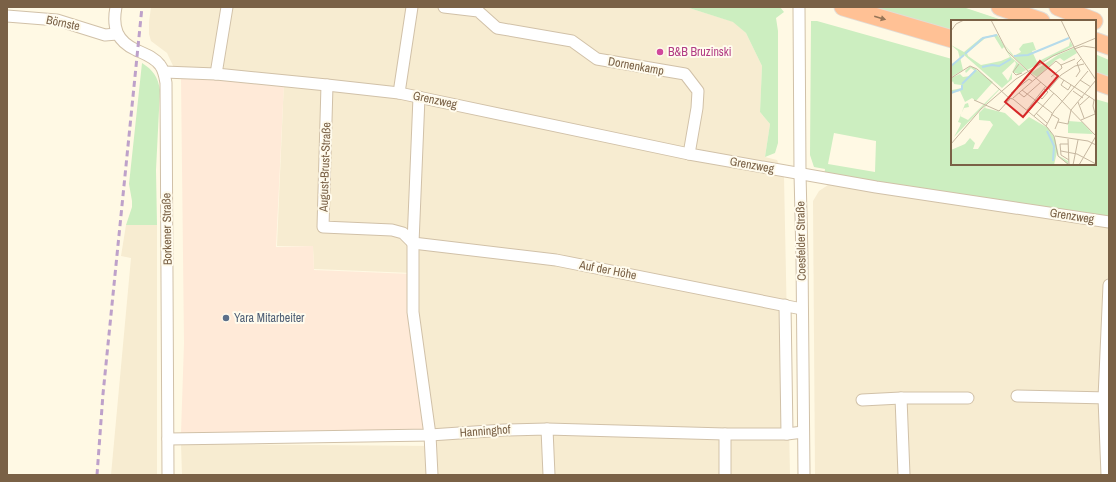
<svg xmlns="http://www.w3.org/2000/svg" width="1116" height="482" viewBox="0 0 1116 482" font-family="'Archivo Narrow',sans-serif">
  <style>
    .residential { fill: #f7ecd1 }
    .commercial { fill: #ffead8 }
    .green { fill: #cceec0; fill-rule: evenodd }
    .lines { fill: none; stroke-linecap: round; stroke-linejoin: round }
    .minor-casing { stroke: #d1c1a8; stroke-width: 13 }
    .highway-casing { stroke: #e2dcd6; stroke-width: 19 }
    .minor { stroke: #fff; stroke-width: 11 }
    .highway { stroke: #ffc195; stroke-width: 17 }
    .rail { stroke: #bea1ca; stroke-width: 3; stroke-dasharray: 6 4; stroke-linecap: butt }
    .oneway { fill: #957456 }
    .hotel-dot { fill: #d1479c; stroke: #fffbed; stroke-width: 1.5 }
    .service-dot { fill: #5c6f8a; stroke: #fffbed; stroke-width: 1.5 }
    .labels { text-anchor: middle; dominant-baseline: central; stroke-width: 4; stroke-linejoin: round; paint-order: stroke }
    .street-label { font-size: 12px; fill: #7a6146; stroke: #fffbed }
    .hotel-label { font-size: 12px; fill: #b23c85; stroke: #fffbed; text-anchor: start }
    .service-label { font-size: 12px; fill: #4e5e75; stroke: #fffbed; text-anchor: start }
    .inset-river { fill: none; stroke: #b6dbeb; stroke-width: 2 }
    .inset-road { fill: none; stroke: #c6b7a0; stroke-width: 1 }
    .view { fill: #d62828; fill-opacity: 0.15; stroke: #d62828; stroke-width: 2 }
    .inset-edge { fill: none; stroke: #7a6146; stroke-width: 2 }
  </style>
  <rect width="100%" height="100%" fill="#fff9e4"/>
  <g class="residential">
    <path d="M151 7H686L734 22 746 33 762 66 760 112 770 124 765 157 777 160 784 176 790 475H182L181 444 435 446 413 273 314 269 313 246H277L284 80 175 70 167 53 151 41 149 34V22Z"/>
    <path d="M834 181 1109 222V475H815L813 201 819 191Z"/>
    <path d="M126 225H157V475H111L131 258 121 256Z"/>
  </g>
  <path class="commercial" d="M184 76 284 83 276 247 313 246 314 270 412 274 427 430 181 433 184 343 181 79Z"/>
  <g class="green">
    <path d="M686 7H780L784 12 776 18 778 31V143L775 153 765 157 770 124 760 112 762 66 746 33 733 22Z"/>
    <path d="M866 7H963L1005 21H952V33Z"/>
    <path d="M811 21H817L952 59V164H1095V99L1109 103V222L824 177 825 169 814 167 810 155ZM834 133 876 141 875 172 828 164Z"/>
    <path d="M1095 54 1109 60V76L1095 73Z"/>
    <path d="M142 63C153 70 158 77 160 90L156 170 157 225H126L132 207V201L129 184Z"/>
  </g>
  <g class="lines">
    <defs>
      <g id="minor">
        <path d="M116 7C112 28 117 41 136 50 145 54 154 57 160 65 164 70 165 77 166 83L168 475"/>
        <path d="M444 7 478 11 497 28 572 41 597 59 685 74 698 91 697 108 689 154"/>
        <path d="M799 7 800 173 802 258 804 475"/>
        <path d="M7 16 57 20 105 35 117 34"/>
        <path d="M164 72 216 74 327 85 399 93 689 154 876 187 1109 222"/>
        <path d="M216 74 227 7"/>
        <path d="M327 85 323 227 392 230 403 233 413 243 556 260 802 309"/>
        <path d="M399 93 412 7"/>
        <path d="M419 97 413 243V312L430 435 432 475"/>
        <path d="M785 305 787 434"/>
        <path d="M1017 396 1109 398"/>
        <path d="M862 400 901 398"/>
        <path d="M547 429 549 475"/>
        <path d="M168 439 430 435 504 430 547 429 725 434H787L803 432"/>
        <path d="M725 475V434"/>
        <path d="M904 475 901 398H968"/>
        <path d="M1107 475 1104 398 1109 285"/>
      </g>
      <g id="highway">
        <path d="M843 7 952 39"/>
        <path d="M1000 7 1041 21"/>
        <path d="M1058 7 1094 21"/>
        <path d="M1095 41 1109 46"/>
        <path d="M1095 81 1109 86"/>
      </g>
    </defs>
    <use href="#minor" class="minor-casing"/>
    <use href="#highway" class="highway-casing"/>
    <use href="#minor" class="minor"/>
    <use href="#highway" class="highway"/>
    <path class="rail" d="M97 475 103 394 142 7"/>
  </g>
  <defs><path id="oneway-solid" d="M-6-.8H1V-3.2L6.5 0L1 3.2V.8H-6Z"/></defs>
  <use class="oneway" href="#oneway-solid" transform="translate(880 18) rotate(16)"/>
  <circle class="hotel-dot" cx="660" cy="52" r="4"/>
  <circle class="service-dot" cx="226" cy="318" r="4"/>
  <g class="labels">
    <g class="street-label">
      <text transform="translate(63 23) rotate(12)">Börnste</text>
      <text transform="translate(636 66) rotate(10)">Dornenkamp</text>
      <text transform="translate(435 100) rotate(12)">Grenzweg</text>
      <text transform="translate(752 165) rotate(10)">Grenzweg</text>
      <text transform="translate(325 167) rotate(-88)">August-Brust-Straße</text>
      <text transform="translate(1072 216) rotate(9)">Grenzweg</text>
      <text transform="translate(167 229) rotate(-91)">Borkener Straße</text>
      <text transform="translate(801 241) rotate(-91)">Coesfelder Straße</text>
      <text transform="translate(608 270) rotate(11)">Auf der Höhe</text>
      <text transform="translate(485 431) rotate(-4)">Hanninghof</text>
    </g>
    <g class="hotel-label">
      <text x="668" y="52">B&amp;B Bruzinski</text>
    </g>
    <g class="service-label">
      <text x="234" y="318">Yara Mitarbeiter</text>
    </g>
  </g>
  <g transform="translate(951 20)">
    <rect width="145" height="145" fill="#fff9e4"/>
    <path d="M46 14 60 37 75 50 68 54 61 52V59L51 68 13 35 9 37 12 50 0 57V46L9 39 7 31 0 25 13 32 30 18ZM37 16H43L51 29 53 27 59 37 50 41 30 45 17 36 16 33ZM64 41 65 44 57 61 51 53ZM119 21 122 26 76 50 60 34 53 24 63 36 70 32 68 29 72 24 82 22 85 30 81 31 86 42 118 26ZM123 28 126 33 113 41 109 38 105 40 86 57 80 53 107 35ZM18 47H22L42 62 25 81 21 78 14 82 9 71 0 73 1 70 11 68 10 65 3 64 2 61 0 64V58L9 54 12 57 19 56 24 51 20 48 15 53 14 51ZM48 69H49L3 117 9 106 10 103 7 102 14 84 17 83 18 87 13 88 9 96 17 100ZM36 85 34 88 54 93 68 106 78 97 97 108 104 118 108 136 117 141V144L108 137 106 132 103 145H0V130L14 124 19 118 24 123 22 129H27L42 105 39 101 28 100V93ZM117 101 131 102 142 114 117 113Z" fill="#cceec0" fill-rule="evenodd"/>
    <path class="inset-river" d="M14 34 32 18 46 15M63 36 77 35 118 18M0 46 13 35M31 47 41 45 48 46 60 39M11 64 25 50M0 73 11 69V65M96 111 103 126 102 141"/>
    <path class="inset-road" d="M19 0H33M40 0 56 31 79 53M110 0 124 29 145 60M0 11 5 4 13 0M123 29 132 26 145 28M68 44 62 52 65 55 71 53M97 48 108 57M79 53 106 76 145 116M100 57 111 48 110 45 124 39M108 57 145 81M125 57 129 51 126 43 130 39M0 58 19 46 26 49 58 78 62 79 96 107 103 116 107 136 118 145M113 60 110 65 117 70 120 65M129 60 140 67M98 69 110 55 124 46 133 44M71 70 101 93M122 71 132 78M60 73 78 59 81 61M68 73 73 77 90 62M87 75 91 79 97 72 93 69M62 78 105 41 110 45M23 80 48 91 59 79M143 80 142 86 145 97M127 82 133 98M129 85 139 76M76 90 95 66M85 93 96 103M100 94 108 99 104 109M83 96 103 73M130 100 144 94M107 102 117 104 120 90 145 60M95 106 103 91 137 51M104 116 137 121 145 125M117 119 118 145M0 124 30 89 65 59 102 36 145 18M117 124H109L110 135 118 140M110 131 126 134 145 144M122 145 127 120M128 145 145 116"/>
    <path class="view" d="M89 41 107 56 72 97 54 82Z"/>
    <rect width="145" height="145" class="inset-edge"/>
  </g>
  <rect width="1116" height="482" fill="none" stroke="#7a6146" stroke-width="16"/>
</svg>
